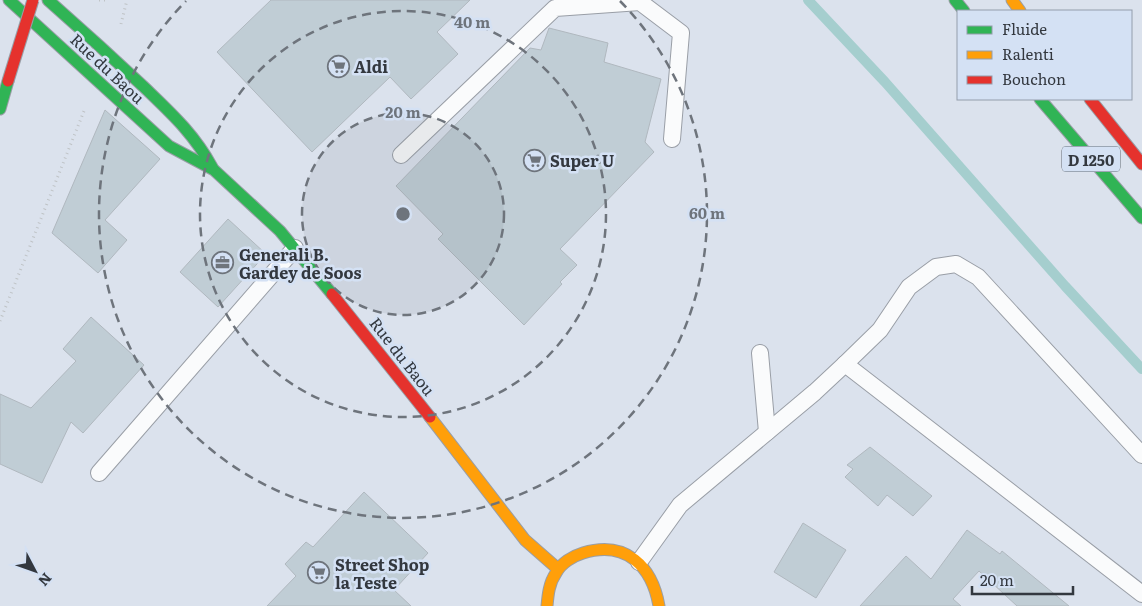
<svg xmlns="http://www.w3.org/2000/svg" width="1142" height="606" viewBox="0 0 1142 606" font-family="Literata,serif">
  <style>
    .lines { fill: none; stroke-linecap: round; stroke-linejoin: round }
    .stream { stroke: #a5cece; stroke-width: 10 }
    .building { fill: #c0cdd5; stroke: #b0b8bf }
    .lane-casing { stroke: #999ea6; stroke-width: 18 }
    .fast-casing { stroke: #999ea6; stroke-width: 13 }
    .slow-casing { stroke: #999ea6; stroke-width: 13 }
    .jam-casing { stroke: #999ea6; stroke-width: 13 }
    .path { stroke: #bfc3c6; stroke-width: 3; stroke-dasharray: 1 4; stroke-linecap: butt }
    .lane { stroke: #fafbfc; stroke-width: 16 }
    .fast { stroke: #30b455; stroke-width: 11 }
    .slow { stroke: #ff9f0a; stroke-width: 11 }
    .jam { stroke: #e5322d; stroke-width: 11 }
    .jam-bridge-casing { stroke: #999ea6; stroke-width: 13; stroke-linecap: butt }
    .jam-bridge { stroke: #e5322d; stroke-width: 11 }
    .ring { fill: none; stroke: #6e747c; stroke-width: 2.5; stroke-dasharray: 9 6 }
    .labels { text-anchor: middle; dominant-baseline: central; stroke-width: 5; stroke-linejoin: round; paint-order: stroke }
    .shield { fill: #d4e1f4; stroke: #636b75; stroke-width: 1 }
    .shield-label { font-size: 15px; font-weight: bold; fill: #33383f }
    .poi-label { font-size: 16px; font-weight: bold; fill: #33383f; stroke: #d4e1f4; text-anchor: start }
    .street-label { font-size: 16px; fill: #33383f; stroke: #d4e1f4 }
    .centre { fill: #6e747c; stroke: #d4e1f4; stroke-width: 2.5 }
    .ring-label { font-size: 15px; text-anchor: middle; font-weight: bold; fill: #6e747c; stroke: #d4e1f4; stroke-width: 5; stroke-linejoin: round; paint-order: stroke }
  </style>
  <rect width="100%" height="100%" fill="#dbe2ed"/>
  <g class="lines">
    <path class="stream" d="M808 0 885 82 1065 286 1142 369"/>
  </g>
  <g class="building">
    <path d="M271 0H470L437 32 458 54 411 99 390 77 312 152 217 52Z"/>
    <path d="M549 28 608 43 604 62 661 79 645 142 654 152 560 249 577 265 560 282 562 284 524 325 438 239 443 234 396 186 530 48 541 50Z"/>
    <path d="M105 110 160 159 105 220 127 240 98 273 52 233Z"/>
    <path d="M228 219 266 254 218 307 180 272Z"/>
    <path d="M91 317 144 365 83 433 71 422 42 483 0 464V394L31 408 76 361 63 349Z"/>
    <path d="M870 447 932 496 913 516 887 495 878 506 845 477 853 469 847 465Z"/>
    <path d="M364 492 428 553 394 590 411 606H267L296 576 285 564 306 542 313 547Z"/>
    <path d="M803 523 846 550 816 598 774 572Z"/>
    <path d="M967 530 1000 554 1002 551 1069 606H1017L979 571 953 599 961 606H860L906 556 931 579Z"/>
  </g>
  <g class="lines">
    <defs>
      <g id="lane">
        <path d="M401 155 555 8 640 2 681 33 672 139"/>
        <path d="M760 353 767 432"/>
        <path d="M845 364 1142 594"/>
        <path d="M99 473 295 248"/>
        <path d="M639 562 680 505 815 392 845 364 880 330 909 287 936 267 956 264 978 277 1142 455"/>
      </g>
      <g id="fast">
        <path d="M9 0 169 146 214 170 280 231 332 294"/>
        <path d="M48 0C81 29 113 58 145 88 172 114 194 134 212 167"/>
        <path d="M955 0 964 11"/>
        <path d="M1040 99 1142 218"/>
        <path d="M0 109 8 81"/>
      </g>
      <g id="slow">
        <path d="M1012 0 1020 11"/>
        <path d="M430 417 525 540 558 569"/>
        <path d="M547 606C548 595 549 583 556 573 561 563 573 556 583 553 626 540 652 566 659 606"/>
      </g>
      <g id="jam">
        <path d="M1090 99 1142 164"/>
        <path d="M332 294 430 417"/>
      </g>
    </defs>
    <use href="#lane" class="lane-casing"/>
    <use href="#fast" class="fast-casing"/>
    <use href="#slow" class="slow-casing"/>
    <use href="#jam" class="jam-casing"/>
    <g class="path">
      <path d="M99 0H105"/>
      <path d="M121 24 127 0"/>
      <path d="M0 321 84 111"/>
    </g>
    <use href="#lane" class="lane"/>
    <use href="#fast" class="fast"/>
    <use href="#slow" class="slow"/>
    <use href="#jam" class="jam"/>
    <defs>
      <path id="jam-bridge" d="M8 81 33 0"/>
    </defs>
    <use href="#jam-bridge" class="jam-bridge-casing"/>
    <use href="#jam-bridge" class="jam-bridge"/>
  </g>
  <circle cx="403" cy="214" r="101" fill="#6e747c" fill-opacity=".12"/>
  <g class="ring">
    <circle cx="403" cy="214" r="101"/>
    <circle cx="403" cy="214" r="203"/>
    <path d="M620 1A304 304 0 1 1 186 1"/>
  </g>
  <defs>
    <symbol id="supermarket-ring" viewBox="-11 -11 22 22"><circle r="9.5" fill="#d4e1f4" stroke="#6e747c" stroke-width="1.5"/><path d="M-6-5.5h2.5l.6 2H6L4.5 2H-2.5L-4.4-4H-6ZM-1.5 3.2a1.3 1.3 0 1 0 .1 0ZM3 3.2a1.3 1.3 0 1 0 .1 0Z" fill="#6e747c"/></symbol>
    <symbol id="office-ring" viewBox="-11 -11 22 22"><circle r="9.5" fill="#d4e1f4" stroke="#6e747c" stroke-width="1.5"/><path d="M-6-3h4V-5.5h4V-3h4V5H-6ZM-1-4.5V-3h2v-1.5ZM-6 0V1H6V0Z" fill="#6e747c"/></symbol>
  </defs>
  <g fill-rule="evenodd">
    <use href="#supermarket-ring" x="326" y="54" width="25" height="25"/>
    <use href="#supermarket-ring" x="522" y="148" width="25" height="25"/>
    <use href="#office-ring" x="210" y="250" width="25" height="25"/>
    <use href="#supermarket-ring" x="306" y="560" width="25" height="25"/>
  </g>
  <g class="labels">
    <rect class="shield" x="1062" y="146.5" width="58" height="25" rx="4"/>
    <g class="shield-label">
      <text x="1091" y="159">D 1250</text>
    </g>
    <g class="poi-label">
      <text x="354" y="66">Aldi</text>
      <text x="550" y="160">Super U</text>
      <text x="239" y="254">Generali B.<tspan x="239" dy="18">Gardey de Soos</tspan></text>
      <text x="335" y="564">Street Shop<tspan x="335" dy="18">la Teste</tspan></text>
    </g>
    <g class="street-label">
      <text transform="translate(108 68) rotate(43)">Rue du Baou</text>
      <text transform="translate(403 356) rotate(52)">Rue du Baou</text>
    </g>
  </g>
  <circle cx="403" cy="214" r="8" class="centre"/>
  <g class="ring-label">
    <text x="472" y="28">40 m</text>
    <text x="403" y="118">20 m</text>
    <text x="707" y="219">60 m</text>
  </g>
  <rect x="957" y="10" width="175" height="90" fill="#d4e1f4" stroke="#949dac"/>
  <rect x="967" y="26" width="25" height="8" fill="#30b455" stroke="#949dac"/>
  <text x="1002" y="35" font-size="15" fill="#33383f">Fluide</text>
  <rect x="967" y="51" width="25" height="8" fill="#ff9f0a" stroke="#949dac"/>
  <text x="1002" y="60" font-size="15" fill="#33383f">Ralenti</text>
  <rect x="967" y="76" width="25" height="8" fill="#e5322d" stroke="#949dac"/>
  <text x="1002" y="85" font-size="15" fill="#33383f">Bouchon</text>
  <g transform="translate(35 571) rotate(131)" stroke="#d4e1f4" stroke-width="4" paint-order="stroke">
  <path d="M0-4L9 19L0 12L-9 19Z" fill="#33383f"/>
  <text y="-8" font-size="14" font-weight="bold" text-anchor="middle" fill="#33383f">N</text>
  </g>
  <path d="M972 586v8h101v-8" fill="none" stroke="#33383f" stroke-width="2.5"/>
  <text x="980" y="586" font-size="15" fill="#33383f" stroke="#d4e1f4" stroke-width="4" paint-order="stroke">20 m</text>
</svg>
